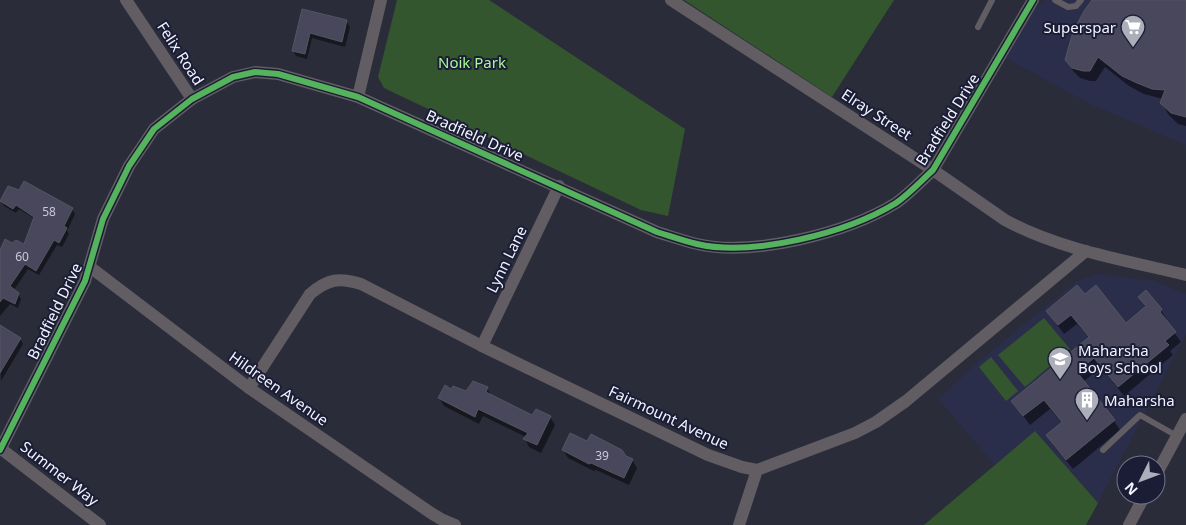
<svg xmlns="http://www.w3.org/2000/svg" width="1186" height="525" viewBox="0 0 1186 525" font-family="'Noto Sans',sans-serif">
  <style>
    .built { fill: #2b2e4a }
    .green { fill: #34562f }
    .shadow { fill: #0007 }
    .building { fill: #48475c; stroke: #545561 }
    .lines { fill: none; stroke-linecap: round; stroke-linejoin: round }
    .service { stroke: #615d62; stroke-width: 6 }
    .minor { stroke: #615d62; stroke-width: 12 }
    .cycleway-casing { stroke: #1b1d36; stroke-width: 9 }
    .cycleway { stroke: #56b35d; stroke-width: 6 }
    .labels { text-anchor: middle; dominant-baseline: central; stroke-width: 4; stroke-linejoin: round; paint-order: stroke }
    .number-label { font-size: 12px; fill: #c8c9d6 }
    .poi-label { font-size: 15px; fill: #f2f4fe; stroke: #1b1d36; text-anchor: start }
    .street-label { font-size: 15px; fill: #f2f4fe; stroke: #1b1d36 }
    .park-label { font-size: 15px; fill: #a8f997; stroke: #1b1d36 }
  </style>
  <rect width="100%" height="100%" fill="#2a2c3a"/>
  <g class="built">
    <path d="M1047 0H1186V145L1092 105 1006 58 1029 13Z"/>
    <path d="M1099 274 1155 281 1186 294V334L1098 503 1035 431 995 465 938 399 978 362 1077 281Z"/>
  </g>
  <g class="green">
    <path d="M397 0H489L685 129 668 216 641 210 384 88 378 77Z"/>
    <path d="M684 0H894L832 97Z"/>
    <path d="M1044 318 1070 349 1025 387 998 355Z"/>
    <path d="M991 357 1018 391 1006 401 979 367Z"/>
    <path d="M1035 431 1098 503 1086 525H924Z"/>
  </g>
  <g class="shadow">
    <path d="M1093 0H1186V126L1178 124 1168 114 1162 103 1163 99 1144 94 1129 86 1105 67 1096 81H1090L1080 78 1073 71 1067 60Z"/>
    <path d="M303 10 347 22 350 27 345 47 312 38 307 59 296 56 293 51Z"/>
    <path d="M24 183 72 209 75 214 67 231 69 234 62 247 57 245 39 275 28 269 14 290 18 294 21 299 18 308 10 304 0 316V252L12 244 25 246 35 219 19 209 16 213 4 206 1 201 19 192Z"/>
    <path d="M1085 296 1126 325 1146 308 1140 297 1161 310 1167 320 1166 321 1181 342 1170 351 1173 355 1124 396 1101 367 1083 382 1114 421 1120 430 1073 469 1053 445 1048 435 1062 423 1050 409 1030 425 1013 402 1090 339 1077 324 1064 334 1047 311Z"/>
    <path d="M0 327 20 339 23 344 1 381Z"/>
    <path d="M487 388 492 397 533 417H550L555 425 541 453 529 447 525 439 526 437 483 416 479 424 444 406 439 398 452 390 467 393Z"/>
    <path d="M563 450 632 460 637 468 629 485 596 470 594 471 568 458Z"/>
  </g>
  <g class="building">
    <path d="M1092 0H1186V117L1171 113 1160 103 1165 90 1152 89 1137 83 1122 76 1098 57 1090 71H1083L1072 68 1065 60 1073 32 1084 11Z"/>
    <path d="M302 9 347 20 342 42 310 33 305 54 292 51Z"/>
    <path d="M24 181 73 208 64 226 67 228 59 243 54 240 36 271 25 264 10 286 19 293 15 304 3 298 0 302V250L5 239 12 243 16 240 24 244 34 217 16 205 13 209 0 201 8 186 19 190Z"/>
    <path d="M1077 285 1085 294 1096 285 1126 323 1146 306 1138 297 1146 290 1162 309 1160 312 1176 332 1165 341 1169 345 1118 387 1094 358 1077 372 1115 420 1066 460 1046 435 1062 422 1044 400 1023 416 1011 401 1089 337 1071 315 1058 325 1046 311Z"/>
    <path d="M0 325 21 338 0 373Z"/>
    <path d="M473 381 488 387 486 392 532 415 536 409 551 416 537 445 523 439 528 433 478 409 475 417 438 398 445 385 451 389 453 386 466 391Z"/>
    <path d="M570 433 587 441 591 434 622 450 626 456 633 459 624 478 591 463 589 464 562 450Z"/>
  </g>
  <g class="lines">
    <g class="service">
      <path d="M1055 0 1068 7 1076 6 1081 0"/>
      <path d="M978 27 992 0"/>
      <path d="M1103 450 1140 415 1177 436"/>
    </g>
    <g class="minor">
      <path d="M126 0 192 99"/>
      <path d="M671 0 933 170 1005 220C1060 250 1125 260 1186 275"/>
      <path d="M358 97 381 0"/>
      <path d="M90 267 249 388 431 513 441 519 455 525"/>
      <path d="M482 346 559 186"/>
      <path d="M249 388 310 294C328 279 339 277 361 284L482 346 708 455 742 467 757 470 855 433 876 422 906 401 1086 251"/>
      <path d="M0 448 100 525"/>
      <path d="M0 450 85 281 103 219 129 166 154 129 192 99 233 77 255 72 278 74 358 97 657 232C670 236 684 241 697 244 753 257 847 233 896 203 909 194 921 181 933 170L1033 0"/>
      <path d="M1156 475 1186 419"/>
      <path d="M739 525 757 470"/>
      <path d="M1129 525 1145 495"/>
    </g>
    <defs>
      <path id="cycleway" d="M0 450 85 281 103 219 129 166 154 129 192 99 233 77 255 72 278 74 358 97 657 232C670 236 684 241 697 244 753 257 847 233 896 203 909 194 921 181 933 170L1033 0"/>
    </defs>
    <use href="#cycleway" class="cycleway-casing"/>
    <use href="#cycleway" class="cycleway"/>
  </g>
  <defs>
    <symbol id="supermarket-pin" viewBox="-11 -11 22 30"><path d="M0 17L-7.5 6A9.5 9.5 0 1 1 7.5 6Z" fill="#acaeb9" stroke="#1b1d36"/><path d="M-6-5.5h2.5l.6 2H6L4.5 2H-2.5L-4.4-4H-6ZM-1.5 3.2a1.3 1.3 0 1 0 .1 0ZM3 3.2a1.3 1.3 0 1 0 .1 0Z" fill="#fff"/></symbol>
    <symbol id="school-pin" viewBox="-11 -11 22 30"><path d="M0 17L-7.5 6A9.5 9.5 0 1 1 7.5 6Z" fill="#acaeb9" stroke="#1b1d36"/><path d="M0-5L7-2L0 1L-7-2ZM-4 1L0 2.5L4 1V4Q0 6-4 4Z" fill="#fff"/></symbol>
    <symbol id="building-pin" viewBox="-11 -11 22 30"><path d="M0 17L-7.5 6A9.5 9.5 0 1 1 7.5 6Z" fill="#acaeb9" stroke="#1b1d36"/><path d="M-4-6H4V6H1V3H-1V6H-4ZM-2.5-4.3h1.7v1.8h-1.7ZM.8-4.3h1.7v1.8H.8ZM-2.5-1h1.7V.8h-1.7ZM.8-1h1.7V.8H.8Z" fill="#fff"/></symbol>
  </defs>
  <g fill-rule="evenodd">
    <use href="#supermarket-pin" x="1119" y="13" width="28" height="38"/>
    <use href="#school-pin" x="1046" y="345" width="28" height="38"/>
    <use href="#building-pin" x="1073" y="386" width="28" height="38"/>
  </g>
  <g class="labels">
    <g class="number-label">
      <text x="49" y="211">58</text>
      <text x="22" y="256">60</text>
      <text x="602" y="455">39</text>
    </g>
    <g class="poi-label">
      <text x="1116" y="27" text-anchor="end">Superspar</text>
      <text x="1078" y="350">Maharsha<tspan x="1078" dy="17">Boys School</tspan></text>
      <text x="1104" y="400">Maharsha</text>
    </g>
    <g class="street-label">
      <text transform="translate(181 53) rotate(57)">Felix Road</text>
      <text transform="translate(877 114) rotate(33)">Elray Street</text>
      <text transform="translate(947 119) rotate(-58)">Bradfield Drive</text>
      <text transform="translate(475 135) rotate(24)">Bradfield Drive</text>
      <text transform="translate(506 259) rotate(-64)">Lynn Lane</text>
      <text transform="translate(54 311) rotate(-64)">Bradfield Drive</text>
      <text transform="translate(279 388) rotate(35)">Hildreen Avenue</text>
      <text transform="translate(669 417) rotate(25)">Fairmount Avenue</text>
      <text transform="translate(60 473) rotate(38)">Summer Way</text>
    </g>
    <g class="park-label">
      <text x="472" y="62">Noik Park</text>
    </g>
  </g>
  <g transform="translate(1141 480) rotate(228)"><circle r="24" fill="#1b1d36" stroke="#717386"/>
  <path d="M0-4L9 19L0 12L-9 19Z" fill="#acaeb9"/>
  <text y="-8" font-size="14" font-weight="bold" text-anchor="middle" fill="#f2f4fe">N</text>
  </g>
</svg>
